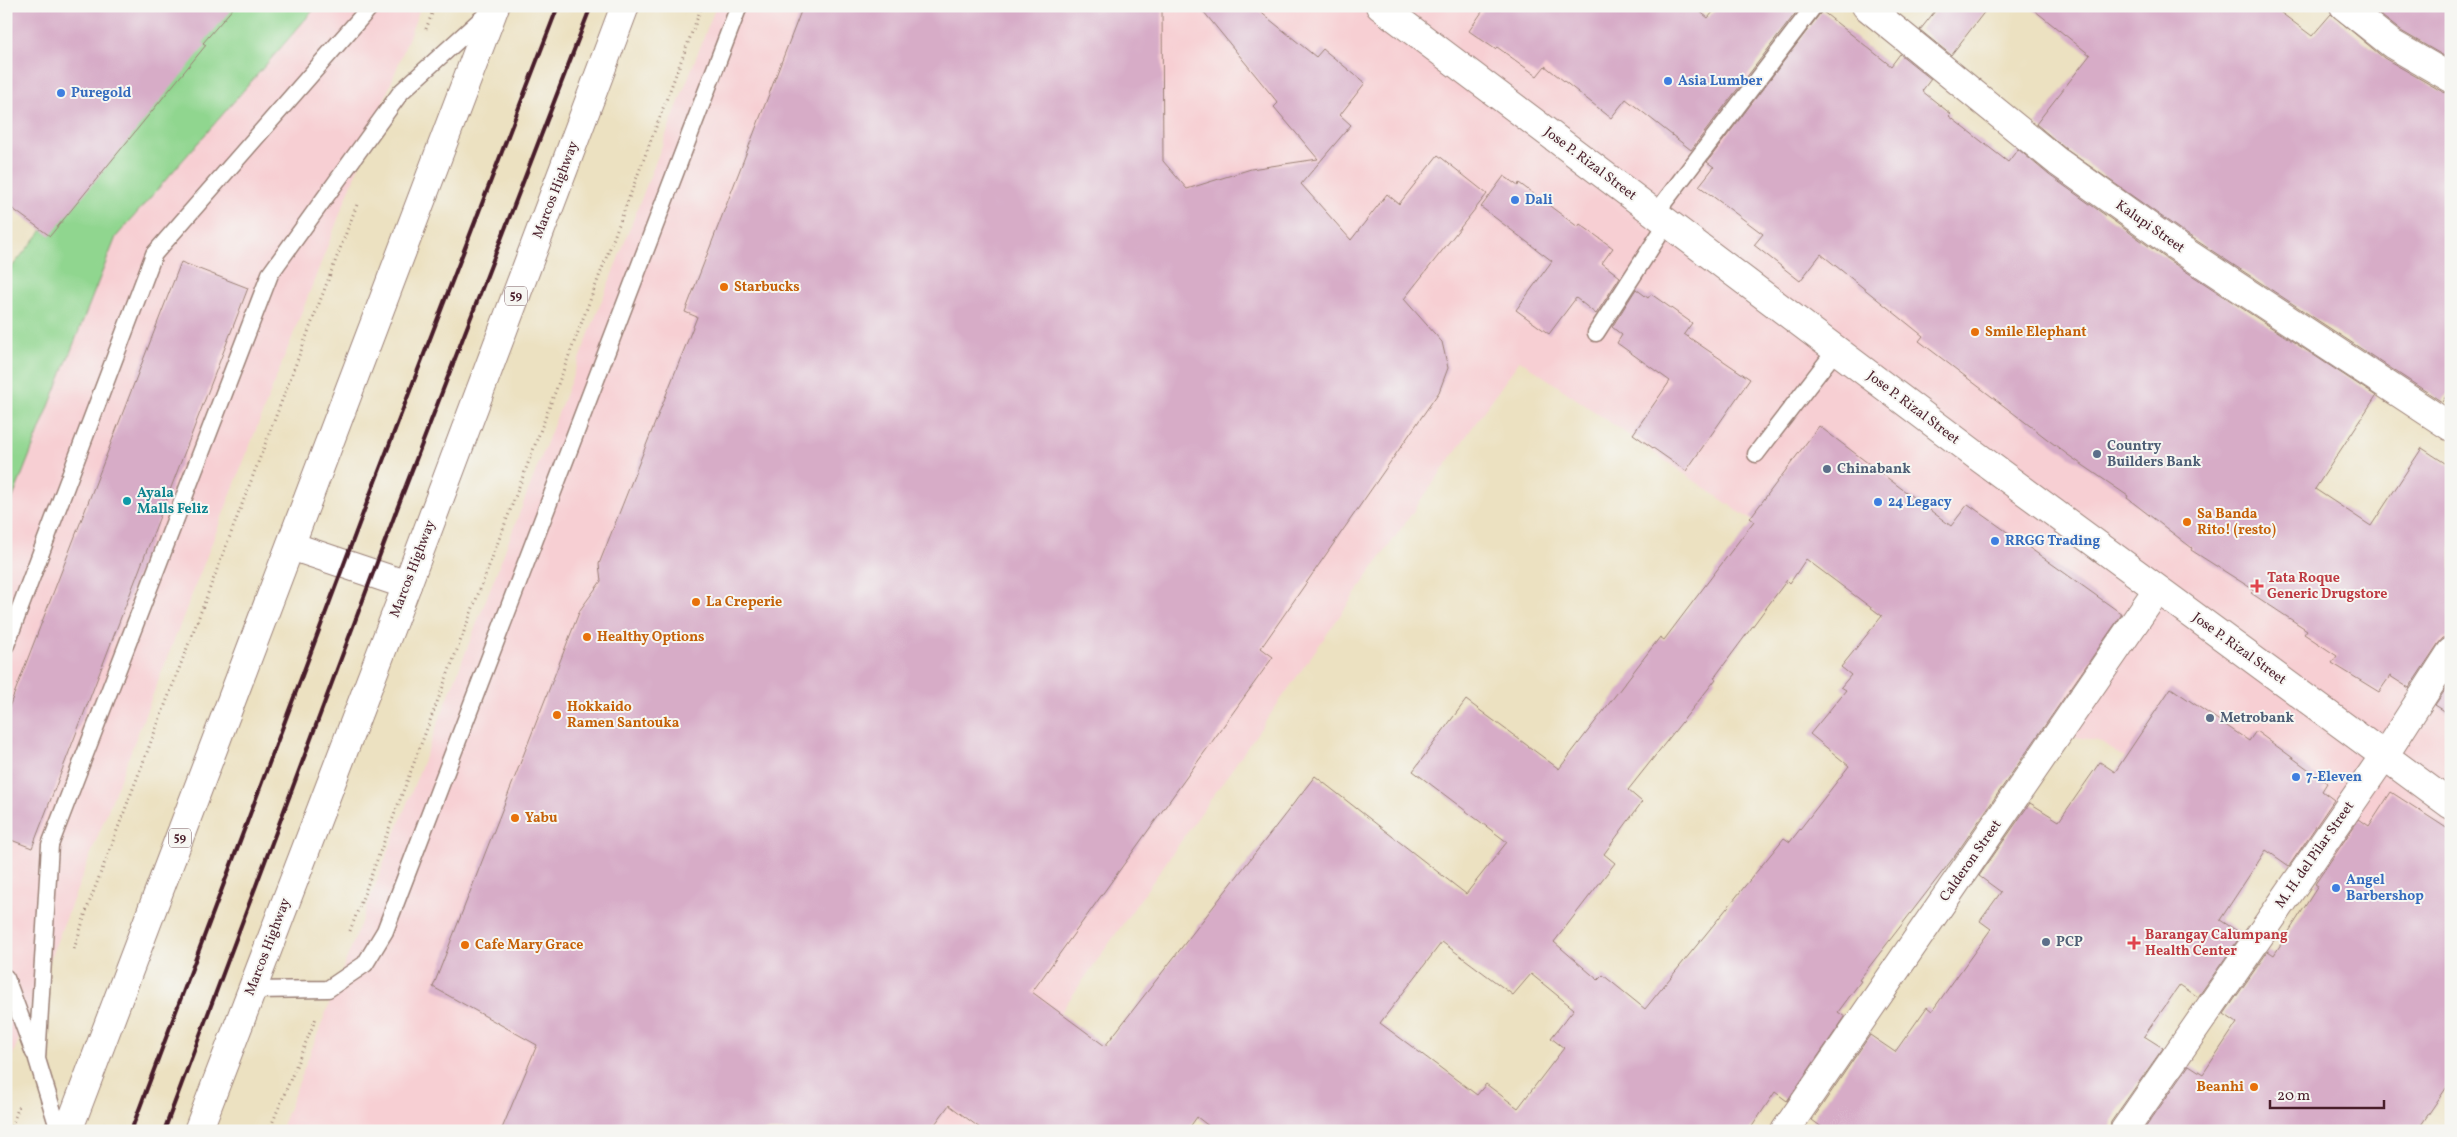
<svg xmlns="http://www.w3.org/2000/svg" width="2457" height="1137" viewBox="0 0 2457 1137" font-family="Vollkorn,serif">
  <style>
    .built { fill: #f7cfd3 }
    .green { fill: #90d68f; stroke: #6d7a5d }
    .building { fill: #d7acc7; fill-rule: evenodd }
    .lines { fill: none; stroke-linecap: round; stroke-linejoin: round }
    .service-casing { stroke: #9b8076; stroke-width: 19 }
    .minor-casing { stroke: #9b8076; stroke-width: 30 }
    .tertiary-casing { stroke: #9b8076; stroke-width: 30 }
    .primary-casing { stroke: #9b8076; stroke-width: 30 }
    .path { stroke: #9b8076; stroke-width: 3; stroke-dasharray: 1 4; stroke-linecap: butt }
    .service { stroke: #fff; stroke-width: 16 }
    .minor { stroke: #fff; stroke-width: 28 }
    .tertiary { stroke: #fff; stroke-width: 28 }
    .primary { stroke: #fff; stroke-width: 28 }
    .rail { stroke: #4a1f2b; stroke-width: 4 }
    .shop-dot { fill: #3f7fe0; stroke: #f6f6f2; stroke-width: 2 }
    .food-dot { fill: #e8710a; stroke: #f6f6f2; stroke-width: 2 }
    .service-dot { fill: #5c6f8a; stroke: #f6f6f2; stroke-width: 2 }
    .culture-dot { fill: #0f9aa8; stroke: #f6f6f2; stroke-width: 2 }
    .health-dot { fill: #e0444e; stroke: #f6f6f2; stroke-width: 2 }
    .labels { text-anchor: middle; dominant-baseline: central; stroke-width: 4; stroke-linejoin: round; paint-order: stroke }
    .shield { fill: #f6f6f2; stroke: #7e6067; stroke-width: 1 }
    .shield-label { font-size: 12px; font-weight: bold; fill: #4a1f2b }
    .shop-label { font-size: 14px; font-weight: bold; fill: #366cbe; stroke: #f6f6f2; text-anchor: start }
    .street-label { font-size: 14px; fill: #4a1f2b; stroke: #f6f6f2 }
    .food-label { font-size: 14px; font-weight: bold; fill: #c56008; stroke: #f6f6f2; text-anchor: start }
    .service-label { font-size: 14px; font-weight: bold; fill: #4e5e75; stroke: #f6f6f2; text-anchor: start }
    .culture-label { font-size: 14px; font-weight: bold; fill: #0d838f; stroke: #f6f6f2; text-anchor: start }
    .health-label { font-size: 14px; font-weight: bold; fill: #be3a42; stroke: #f6f6f2; text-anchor: start }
  </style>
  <rect width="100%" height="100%" fill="#f6f6f2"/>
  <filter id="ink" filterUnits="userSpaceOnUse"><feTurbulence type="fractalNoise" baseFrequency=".02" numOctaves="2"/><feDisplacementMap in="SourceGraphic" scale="10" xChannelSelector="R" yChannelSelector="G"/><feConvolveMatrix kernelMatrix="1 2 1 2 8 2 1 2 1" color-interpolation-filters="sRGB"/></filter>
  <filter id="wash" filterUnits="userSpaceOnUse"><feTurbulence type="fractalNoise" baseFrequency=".0096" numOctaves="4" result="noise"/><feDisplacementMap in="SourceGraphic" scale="20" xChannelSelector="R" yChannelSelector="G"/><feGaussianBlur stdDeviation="1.12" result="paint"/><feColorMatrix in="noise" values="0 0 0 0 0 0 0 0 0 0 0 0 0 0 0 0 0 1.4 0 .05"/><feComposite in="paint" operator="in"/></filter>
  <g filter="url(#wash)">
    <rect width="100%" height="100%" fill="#ece1c1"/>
    <g class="built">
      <path d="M317 6H421L6 1072V515L116 237Z"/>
      <path d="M716 6H1658L1819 126 2429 614 2451 643V963L2326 880 2098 741 2060 734 1520 360 977 1131H280Z"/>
    </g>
    <path class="green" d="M228 6H317L116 237 6 515V274Z"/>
    <g id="blocks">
      <g class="building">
        <path d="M6 6H235L203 43 206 45 50 236 6 204Z"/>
        <path d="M803 6H1162L1163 161 1187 189 1251 169 1318 159 1274 107 1278 103 1199 6H1253L1316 57 1323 49 1365 83 1340 115 1351 125 1301 184 1351 240 1387 194 1399 204 1438 155 1487 194 1404 299 1442 342 1448 368 1439 392 1261 648 1273 657 1032 992 1105 1046 1315 776 1466 894 1507 842 1413 771 1466 700 1559 769 1660 637 1664 640 1754 521 1750 518 1819 426 1951 526 1968 504 2122 614 1954 857 1859 980 1861 981 1838 1012 1845 1017 1787 1101 1775 1092 1749 1131H1215L1197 1117 1187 1131H984L949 1105 930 1131H501L537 1045 433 987 580 610 601 581 599 564 697 317 685 312ZM1806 559 1882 616 1841 667 1851 675 1841 687 1846 690 1810 734 1849 766 1790 842 1784 838 1645 1009 1603 975 1598 980 1554 942 1615 863 1604 854 1642 802 1628 790 1716 679 1714 678 1787 580 1790 583ZM1442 942 1513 995 1531 974 1574 1009 1551 1038 1564 1048 1518 1108 1486 1084 1477 1095 1380 1023Z"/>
        <path d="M1486 6H1693L1708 18 1718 6H1801L1691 150 1626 99 1611 118 1545 66 1537 76 1497 47 1495 49 1469 31Z"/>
        <path d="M1939 6H1989L1951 55 1920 30Z"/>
        <path d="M2029 6H2272L2312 36 2331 14 2384 58 2443 92 2451 94V389L2442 402 2185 233 2067 150 2036 124 2090 55Z"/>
        <path d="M2369 6H2451V60L2401 31Z"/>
        <path d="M1822 11 1891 66 1900 54 1931 79 1922 91 1951 114 1949 116 2008 162 2018 149 2049 175 2167 259 2376 396 2315 489 2371 526 2422 448 2451 467V637L2443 638 2438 644 2409 688 2390 676 2379 692 2332 663 2337 656 2304 634 2307 630 2251 593 2254 590 2191 550 2192 548 2127 498 2128 496 2068 455 1919 341 1923 336 1821 254 1800 281 1754 245 1763 234 1699 186 1714 167 1707 162Z"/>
        <path d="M1504 176 1518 186 1519 183 1578 227 1580 224 1613 248 1602 263 1620 277 1596 314 1576 298 1549 334 1516 310 1552 261 1481 207Z"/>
        <path d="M181 262 248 288 32 848 6 838V715Z"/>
        <path d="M1636 289 1648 298 1651 294 1692 323 1684 334 1750 379 1686 471 1633 434 1670 381 1617 343 1622 335 1612 327Z"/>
        <path d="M2451 681V715L2435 705Z"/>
        <path d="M2171 688 2249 741 2256 731 2327 783 2322 791 2334 800 2289 866 2266 850 2220 920 2242 934 2198 997 2180 985 2144 1036 2163 1048 2111 1122 2109 1131H1827L1812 1120 1870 1035 1895 1052 1927 1007 1932 1011 1991 929 1980 921 2001 892 1979 876 2030 803 2059 821 2100 762 2115 772Z"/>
        <path d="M2391 792 2451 831V1081L2417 1131H2143L2189 1065 2203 1074 2237 1023 2224 1014 2268 951 2274 955 2318 886 2315 884 2359 819 2369 826Z"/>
      </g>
    </g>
  </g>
  <g filter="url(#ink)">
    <use href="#blocks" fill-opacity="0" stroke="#9b8076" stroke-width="1"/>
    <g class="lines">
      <defs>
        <g id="service">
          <path d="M1655 214 1814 6"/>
          <path d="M1596 333 1667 223"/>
          <path d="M1756 454 1836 350"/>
          <path d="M6 645 154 254 371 6"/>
          <path d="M6 978 34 1053"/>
          <path d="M252 990 328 989 365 964 385 931 739 6"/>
          <path d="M59 1131 37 1059 50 845 270 274 401 92 488 13"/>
        </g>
        <g id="minor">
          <path d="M1866 6 2058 162 2176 246 2451 427"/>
          <path d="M2344 6 2392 44 2451 78"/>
          <path d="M2124 1131 2384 756 2451 652"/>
        </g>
        <g id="tertiary">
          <path d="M1380 6 1981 459 2451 805"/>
          <path d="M1785 1131 2157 590"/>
        </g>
        <g id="primary">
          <path d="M291 546 407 585"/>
          <path d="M68 1131 495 6"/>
          <path d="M198 1131 407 585 625 6"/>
        </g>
      </defs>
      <use href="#service" class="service-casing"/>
      <use href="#minor" class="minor-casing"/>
      <use href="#tertiary" class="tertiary-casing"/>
      <use href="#primary" class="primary-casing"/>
      <g class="path">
        <path d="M426 29 435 6"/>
        <path d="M350 931 702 6"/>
        <path d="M74 949 88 906 358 202"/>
        <path d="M10 1131 20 1103"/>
        <path d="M269 1131 316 1018"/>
      </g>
      <use href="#service" class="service"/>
      <use href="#minor" class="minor"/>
      <use href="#tertiary" class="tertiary"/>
      <use href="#primary" class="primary"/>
      <g class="rail">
        <path d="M131 1131 371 492 558 6"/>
        <path d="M164 1131 400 501 591 6"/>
      </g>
    </g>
  </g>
  <g class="shop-dot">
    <circle cx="1668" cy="81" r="5"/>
    <circle cx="61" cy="93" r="5"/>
    <circle cx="1515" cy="200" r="5"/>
    <circle cx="1878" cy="502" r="5"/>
    <circle cx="1995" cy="541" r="5"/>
    <circle cx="2296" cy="777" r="5"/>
    <circle cx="2336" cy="888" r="5"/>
  </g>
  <g class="food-dot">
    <circle cx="724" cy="287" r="5"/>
    <circle cx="1975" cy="332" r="5"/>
    <circle cx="2187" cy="522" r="5"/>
    <circle cx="696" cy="602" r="5"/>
    <circle cx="587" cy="637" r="5"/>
    <circle cx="557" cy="715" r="5"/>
    <circle cx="515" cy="818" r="5"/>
    <circle cx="465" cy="945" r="5"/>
    <circle cx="2254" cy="1087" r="5"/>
  </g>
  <g class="service-dot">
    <circle cx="2097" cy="454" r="5"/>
    <circle cx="1827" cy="469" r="5"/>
    <circle cx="2210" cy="718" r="5"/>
    <circle cx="2046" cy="942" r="5"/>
  </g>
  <circle class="culture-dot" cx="127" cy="501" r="5"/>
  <g class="health-dot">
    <path d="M2254.5 578.5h5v5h5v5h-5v5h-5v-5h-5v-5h5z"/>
    <path d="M2131.5 935.5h5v5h5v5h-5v5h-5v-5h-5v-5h5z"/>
  </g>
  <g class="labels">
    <g class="shield">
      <rect x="505" y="286.5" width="22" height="19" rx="4"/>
      <rect x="169" y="828.5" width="22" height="19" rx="4"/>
    </g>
    <g class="shield-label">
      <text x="516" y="296">59</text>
      <text x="180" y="838">59</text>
    </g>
    <g class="shop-label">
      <text x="1678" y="81">Asia Lumber</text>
      <text x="71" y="93">Puregold</text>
      <text x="1525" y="200">Dali</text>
      <text x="1888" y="502">24 Legacy</text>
      <text x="2005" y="541">RRGG Trading</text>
      <text x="2306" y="777">7-Eleven</text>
      <text x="2346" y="880">Angel<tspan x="2346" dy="16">Barbershop</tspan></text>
    </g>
    <g class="street-label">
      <text transform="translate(1590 164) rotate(37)">Jose P. Rizal Street</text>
      <text transform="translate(556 190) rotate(-69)">Marcos Highway</text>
      <text transform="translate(2150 227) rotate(35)">Kalupi Street</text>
      <text transform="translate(1913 408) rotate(37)">Jose P. Rizal Street</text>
      <text transform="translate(413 569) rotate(-69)">Marcos Highway</text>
      <text transform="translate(2239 649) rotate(36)">Jose P. Rizal Street</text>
      <text transform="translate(2315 855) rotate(-55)">M. H. del Pilar Street</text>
      <text transform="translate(1971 861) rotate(-55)">Calderon Street</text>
      <text transform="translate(268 947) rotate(-69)">Marcos Highway</text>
    </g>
    <g class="food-label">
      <text x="734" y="287">Starbucks</text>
      <text x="1985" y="332">Smile Elephant</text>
      <text x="2197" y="514">Sa Banda<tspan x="2197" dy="16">Rito! (resto)</tspan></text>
      <text x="706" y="602">La Creperie</text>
      <text x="597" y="637">Healthy Options</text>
      <text x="567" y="707">Hokkaido<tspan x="567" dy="16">Ramen Santouka</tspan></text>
      <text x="525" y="818">Yabu</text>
      <text x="475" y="945">Cafe Mary Grace</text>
      <text x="2244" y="1087" text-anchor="end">Beanhi</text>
    </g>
    <g class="service-label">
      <text x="2107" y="446">Country<tspan x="2107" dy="16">Builders Bank</tspan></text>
      <text x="1837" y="469">Chinabank</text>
      <text x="2220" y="718">Metrobank</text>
      <text x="2056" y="942">PCP</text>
    </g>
    <g class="culture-label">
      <text x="137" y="493">Ayala<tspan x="137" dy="16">Malls Feliz</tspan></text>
    </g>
    <g class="health-label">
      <text x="2267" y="578">Tata Roque<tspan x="2267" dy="16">Generic Drugstore</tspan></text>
      <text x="2145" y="935">Barangay Calumpang<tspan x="2145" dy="16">Health Center</tspan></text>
    </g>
  </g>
  <rect width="2457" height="1137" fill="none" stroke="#f6f6f2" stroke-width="25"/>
  <path d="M2270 1100v8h114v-8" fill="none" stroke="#4a1f2b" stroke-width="2.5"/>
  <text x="2277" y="1100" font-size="15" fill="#4a1f2b" stroke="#f6f6f2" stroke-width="4" paint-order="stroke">20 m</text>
</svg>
